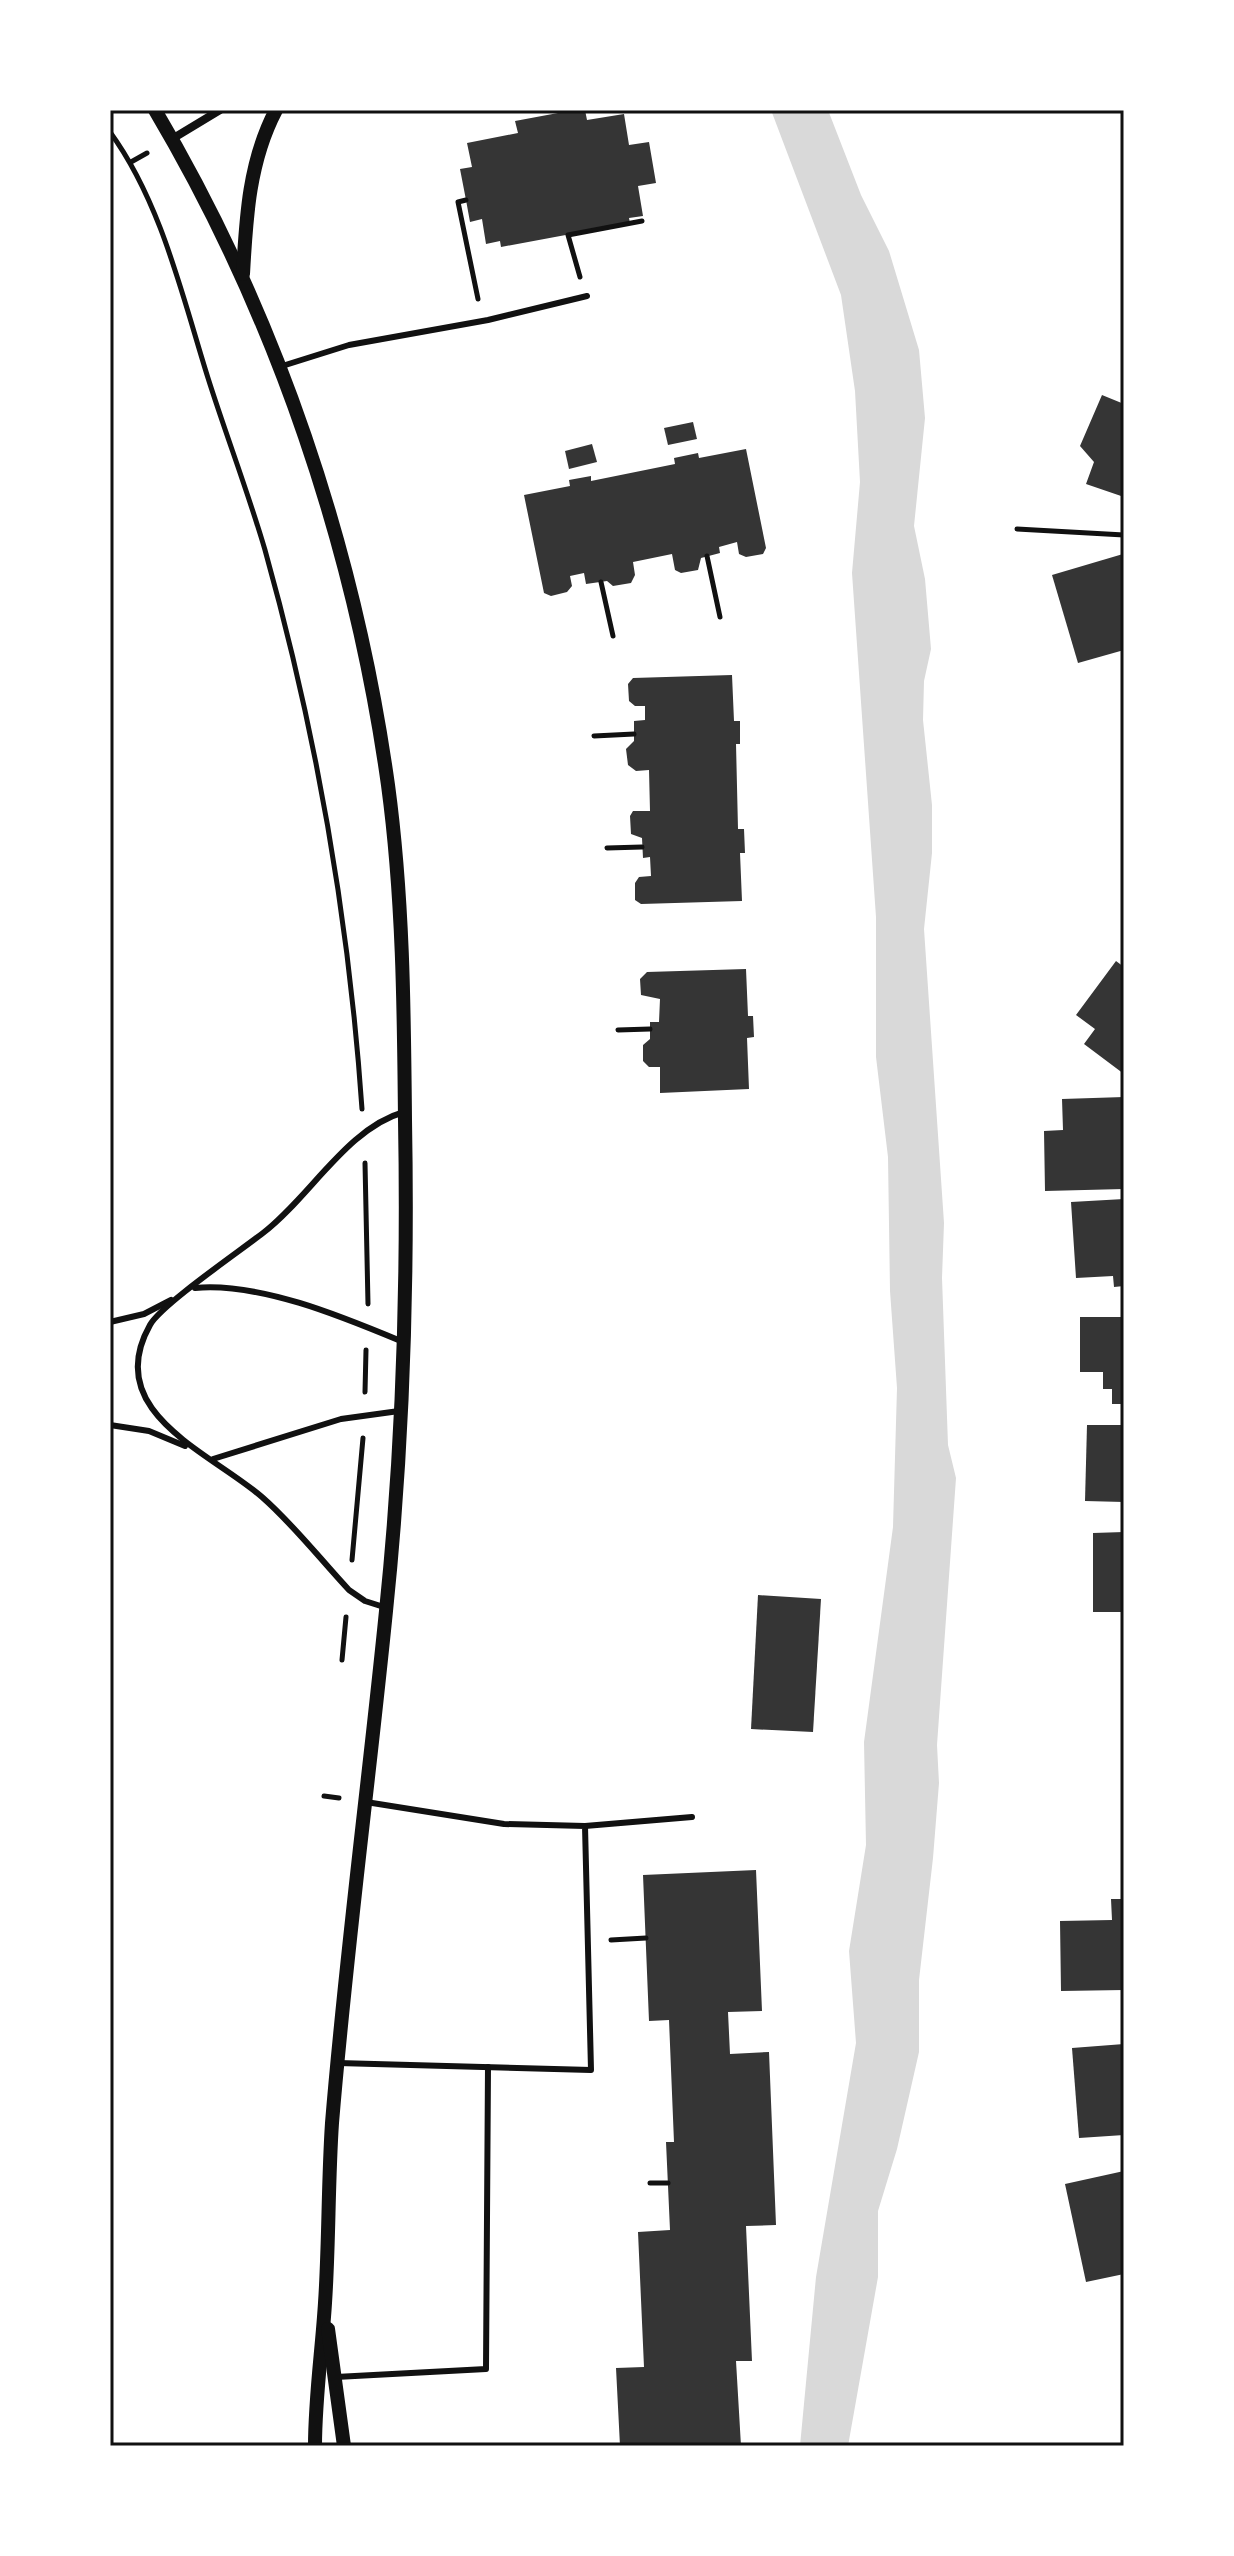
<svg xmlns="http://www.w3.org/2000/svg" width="1234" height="2556" viewBox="0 0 1234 2556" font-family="'Work Sans',sans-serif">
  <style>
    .water { fill: #d9d9d9 }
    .building { fill: #353535 }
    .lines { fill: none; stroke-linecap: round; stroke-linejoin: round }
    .path { stroke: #111; stroke-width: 5 }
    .service { stroke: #111; stroke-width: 6 }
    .minor { stroke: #111; stroke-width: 8 }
    .tertiary { stroke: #111; stroke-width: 14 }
    .neatline { fill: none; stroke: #111; stroke-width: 3 }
  </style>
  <rect width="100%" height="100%" fill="#fff"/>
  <path class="water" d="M771 110H828L861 195 889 251 919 350 925 418 914 526 925 579 931 649 924 681 923 720 932 805V853L924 929 944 1223 942 1278 948 1445 956 1478 937 1745 939 1783 933 1858 919 1980V2052L897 2149 878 2211V2277L848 2446H800L816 2277 856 2043 849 1951 866 1845 864 1742 893 1527 897 1388 890 1291 888 1157 876 1057V917L852 573 860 482 855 391 841 295Z"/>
  <g class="building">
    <path d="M574 110H585L587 120 624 114 629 145 649 142 656 183 638 186 643 216 629 218 630 223 501 247 500 241 486 244 482 219 470 222 466 200 460 169 472 167 467 143 518 133 515 121Z"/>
    <path d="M1102 395 1124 404V497L1086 484 1094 462 1080 446Z"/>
    <path d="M693 422 697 439 668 445 664 428Z"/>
    <path d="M592 444 597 462 569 469 565 451Z"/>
    <path d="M746 449 766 548 763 554 746 557 739 554 737 542 719 547 720 553 701 558 698 570 681 573 675 570 672 554 633 562 635 575 631 583 613 586 607 581 586 584 584 573 570 576 572 586 567 592 551 596 544 593 524 495 570 486 569 480 591 476V481L675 464 674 458 698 453 699 458Z"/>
    <path d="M1123 554 1124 650 1078 663 1052 575Z"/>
    <path d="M732 675 734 721H740V744H736L738 829H744L745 853H740L742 901 641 904 635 900V883L639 877 651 876 650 857 643 858 642 838 631 834 630 816 633 811H650L649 770 636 771 628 765 626 749 634 741V721L645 720V706H635L629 701 628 684 633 678Z"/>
    <path d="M1116 961 1124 967V1074L1084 1044 1095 1029 1076 1015Z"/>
    <path d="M746 969 748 1016H753L754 1037 747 1038 749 1089 660 1093V1067H649L643 1061V1045L650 1039V1022H659L660 999 641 995 640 979 647 972Z"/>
    <path d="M1124 1097V1189L1045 1191 1044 1131 1063 1130 1062 1099Z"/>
    <path d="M1124 1199V1286L1114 1287 1113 1276 1076 1278 1071 1202Z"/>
    <path d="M1080 1317H1124V1404H1112V1389H1103V1372H1080Z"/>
    <path d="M1087 1425H1124V1502L1085 1501Z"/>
    <path d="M1124 1532V1612H1093V1533Z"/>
    <path d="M758 1595 821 1599 813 1732 751 1729Z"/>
    <path d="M756 1870 762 2011 728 2012 730 2054 769 2052 776 2225 746 2226 752 2361H736L741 2446H620L616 2368 644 2367 638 2232 670 2230 666 2142H674L669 2020 649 2021 643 1875Z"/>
    <path d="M1111 1899H1124V1990L1061 1991 1060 1921 1112 1920Z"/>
    <path d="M1124 2044V2135L1079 2138 1072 2048Z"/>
    <path d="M1124 2171V2274L1086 2282 1065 2184Z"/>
  </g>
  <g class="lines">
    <g class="path">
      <path d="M110 132C161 202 182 295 208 378 226 435 248 492 265 550 316 732 349 920 362 1109"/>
      <path d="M131 162 147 153"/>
      <path d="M466 200 458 202 478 299"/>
      <path d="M580 277 568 235 642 221"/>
      <path d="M1017 529 1124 535"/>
      <path d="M707 556 720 617"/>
      <path d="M601 582 613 636"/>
      <path d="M594 736 634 734"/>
      <path d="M607 848 642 847"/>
      <path d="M618 1030 650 1029"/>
      <path d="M365 1163 368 1304"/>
      <path d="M365 1392 366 1350"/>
      <path d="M352 1560 363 1438"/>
      <path d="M342 1660 346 1617"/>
      <path d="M324 1796 339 1798"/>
      <path d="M611 1940 646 1938"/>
      <path d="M650 2183H668"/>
    </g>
    <g class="service">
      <path d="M279 367 349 345 488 320 587 296"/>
      <path d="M195 1288C260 1282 343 1317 403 1342"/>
      <path d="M110 1322 144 1314 171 1300"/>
      <path d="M110 1425 149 1431 185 1446"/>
      <path d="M213 1459 341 1419 399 1411"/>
      <path d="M387 1608 365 1601 349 1590C320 1559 294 1525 262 1497 210 1452 101 1412 150 1325 161 1305 240 1251 263 1233 310 1197 347 1128 404 1112"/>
      <path d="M585 1826 692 1817"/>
      <path d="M338 2063 591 2070 585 1826 504 1824 366 1802"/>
      <path d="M336 2377 486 2369 488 2067"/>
    </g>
    <path class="minor" d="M172 139 220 110"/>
    <g class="tertiary">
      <path d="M155 110C277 316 355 549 388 785 403 896 404 1008 405 1120 408 1284 403 1447 386 1611 369 1781 346 1952 332 2123 328 2183 329 2243 325 2303 322 2351 315 2398 315 2446"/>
      <path d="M243 274C246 218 249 161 276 110"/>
      <path d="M328 2329 344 2446"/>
    </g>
  </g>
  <rect width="1234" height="2556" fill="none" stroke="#ffffff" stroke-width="224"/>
  <rect x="112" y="112" width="1010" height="2332" class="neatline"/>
</svg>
